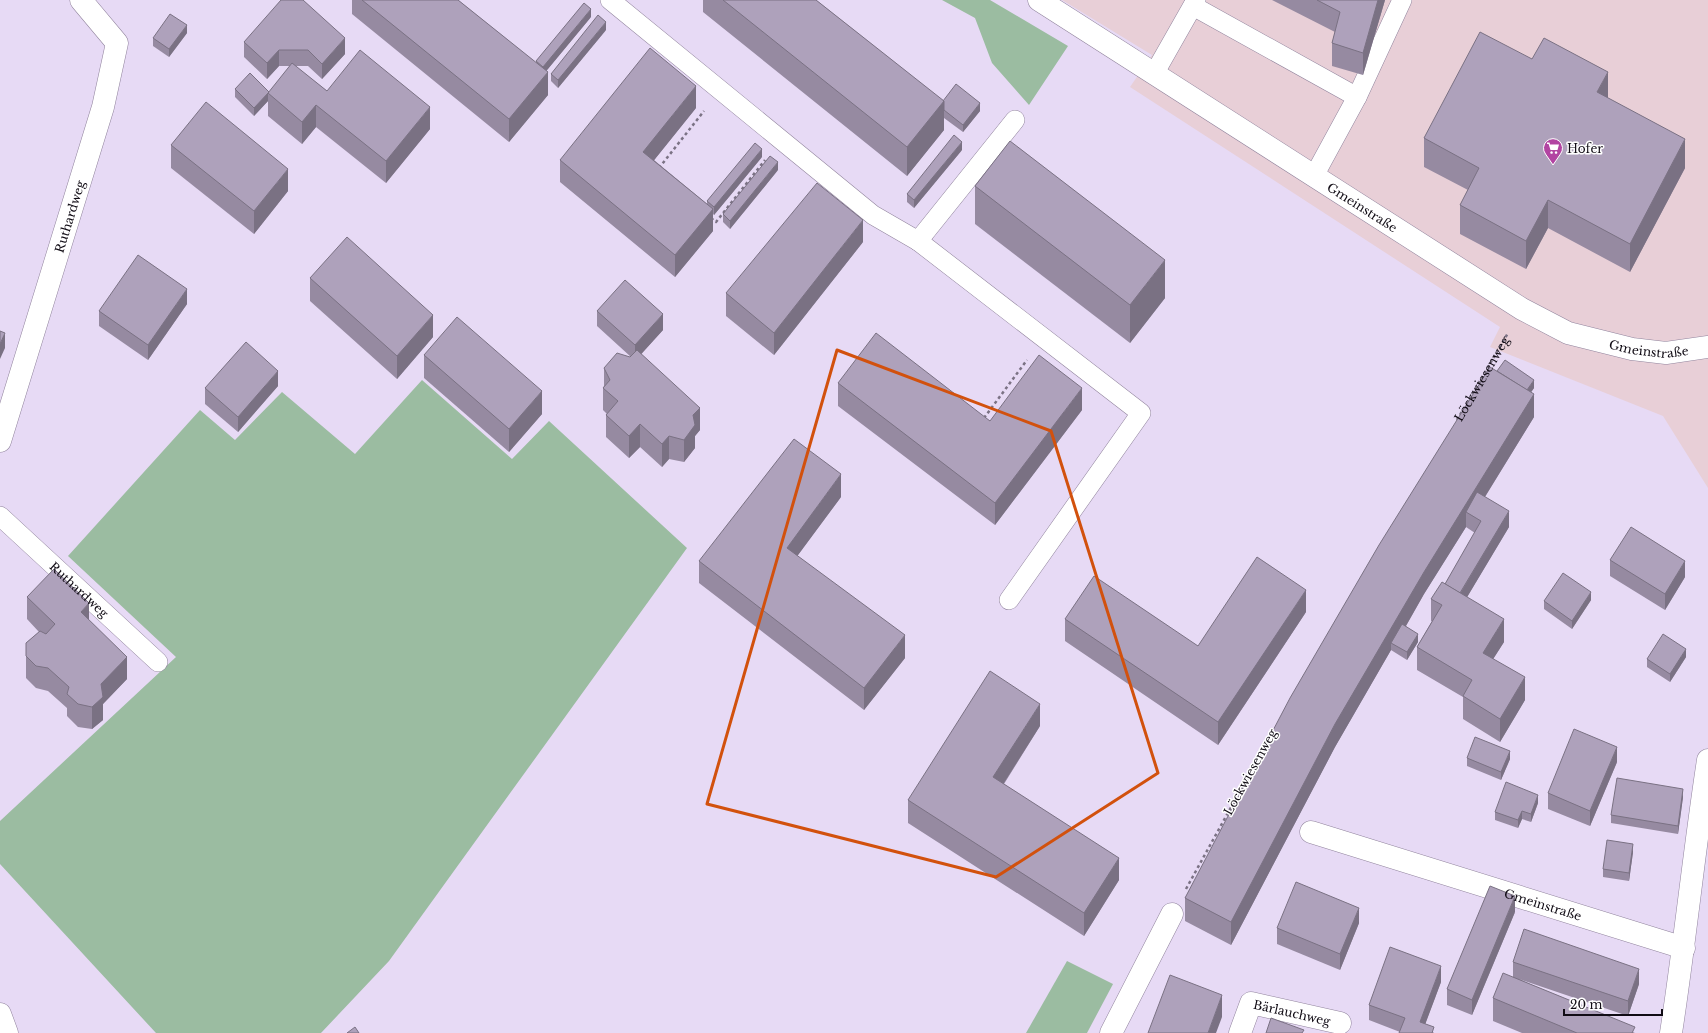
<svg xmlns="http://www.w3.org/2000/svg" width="1708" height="1033" viewBox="0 0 1708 1033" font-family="'Libre Baskerville',serif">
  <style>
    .commercial { fill: #e8cfd7 }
    .green { fill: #9bbca1 }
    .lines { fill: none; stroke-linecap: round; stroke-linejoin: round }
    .service-casing { stroke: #91849d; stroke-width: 20 }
    .minor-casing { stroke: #91849d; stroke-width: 23 }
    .path { stroke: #7b7284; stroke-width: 2.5; stroke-dasharray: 3 3; stroke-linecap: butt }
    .service { stroke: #fff; stroke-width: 19 }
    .minor { stroke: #fff; stroke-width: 22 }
    .wall { fill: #968aa1 }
    .shaded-wall { fill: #7a7183 }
    .building { fill: #aea1bb; stroke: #7a7183 }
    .marked { fill: none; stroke: #d2510d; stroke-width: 3; stroke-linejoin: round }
    .labels { text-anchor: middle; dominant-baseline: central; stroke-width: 3; stroke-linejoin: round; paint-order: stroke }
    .poi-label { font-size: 12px; fill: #110c15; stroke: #fff; text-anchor: start }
    .street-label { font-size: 12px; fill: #110c15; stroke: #fff }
  </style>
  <rect width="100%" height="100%" fill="#e7daf5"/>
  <path class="commercial" d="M1062 0H1708V488L1663 416 1490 347 1500 327 1130 87 1152 55Z"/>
  <g class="green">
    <path d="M942 0H990L1068 46 1029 105 992 63 975 18Z"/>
    <path d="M422 380 512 459 549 421 687 548 389 961 321 1033H156L0 864V821L176 657 68 556 200 410 235 440 282 392 355 454Z"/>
    <path d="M1067 961 1113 984 1087 1033H1026Z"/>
  </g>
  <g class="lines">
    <defs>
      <g id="service">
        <path d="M610 0 873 215 918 241 1015 120"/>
        <path d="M1193 6 1357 97 1314 176"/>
        <path d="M1154 74 1196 0"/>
        <path d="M1357 97 1402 0"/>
        <path d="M918 241 1141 413 1009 600"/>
        <path id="s2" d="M0 516 158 662"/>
      </g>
      <g id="minor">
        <path id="s3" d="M1039 0 1522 309 1568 333 1632 349 1666 353 1708 347"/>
        <path id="s4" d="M0 441 103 107 117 43 81 0"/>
        <path id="s5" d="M1311 832 1684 948"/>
        <path d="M0 1014 7 1033"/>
        <path d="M1111 1033 1172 914"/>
        <path id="s6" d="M1240 1033 1251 1003 1340 1023"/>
        <path d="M1671 1033C1685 942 1694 851 1708 760"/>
      </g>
    </defs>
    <use href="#service" class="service-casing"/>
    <use href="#minor" class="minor-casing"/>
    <g class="path">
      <path d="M659 168 704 111"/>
      <path d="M711 218 716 222 765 160"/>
      <path d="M984 418 1027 360"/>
      <path id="s1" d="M1457 420 1508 333"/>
      <path d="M1186 889 1273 731"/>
    </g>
    <use href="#service" class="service"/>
    <use href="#minor" class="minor"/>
  </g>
  <g class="wall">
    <path d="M352 0H458L536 63V61L591 17 546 71 548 95 509 142 352 14Z"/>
    <path d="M703 0H816L943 101 980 111 963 132 944 118V130L907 176 703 12Z"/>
    <path d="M1272 0H1385L1363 75 1332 66V43L1335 32Z"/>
    <path d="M606 30 558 88 551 81V74Z"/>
    <path d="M187 33 169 57 153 46V38Z"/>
    <path d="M244 42 345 54 322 79 308 66H295L327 91 430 129 386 183 316 127 302 144 268 116V101L254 116 235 97V89L269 93 290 66H279L267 79 244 57Z"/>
    <path d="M1532 59 1608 98 1685 168 1630 272 1548 228 1526 269 1460 234V205L1468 190 1424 167V138Z"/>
    <path d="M696 108 654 160 707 204V201L762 157 714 215 713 214V231L675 277 560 182V160Z"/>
    <path d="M171 145 288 191 254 234 171 168Z"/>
    <path d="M962 150 914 208 907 202V194Z"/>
    <path d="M778 170 730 229 723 222V214Z"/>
    <path d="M975 186 1165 298 1130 343 975 224Z"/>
    <path d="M863 242 774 355 726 316V293Z"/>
    <path d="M310 278 433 337 397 379 310 301Z"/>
    <path d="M187 304 148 360 99 326V311Z"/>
    <path d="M597 311 663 330 641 354 700 430 695 436V448L684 462 669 459 662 467 640 447 629 458 606 437V415L607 414 603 410V388L604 386V368L631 357 597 326Z"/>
    <path d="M424 355 542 414 509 452 424 378Z"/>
    <path d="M1497 371 1534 388 1531 392 1534 417 1485 497 1509 527 1467 597 1504 642 1493 659 1525 700 1500 742 1463 719V697L1417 670V647L1432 621H1431V599L1445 584 1475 533 1466 527 1424 594 1406 626 1418 642 1407 660 1391 650 1335 747 1231 945 1185 921V898Z"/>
    <path d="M838 383 990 421 1082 410 995 525 838 406Z"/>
    <path d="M278 386 238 432 205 404V388Z"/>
    <path d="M841 497 797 556 905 658 864 710 699 583V561Z"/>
    <path d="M1610 560 1685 577 1665 610 1610 576Z"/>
    <path d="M27 597 89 620 127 679 103 704V720L92 729 78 727 67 716V708L48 691 36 688 26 678V643L39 632 27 619Z"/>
    <path d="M1591 600 1572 629 1544 609V601Z"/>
    <path d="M1306 612 1218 745 1065 641V619L1198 646Z"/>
    <path d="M1686 657 1670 682 1647 667V659Z"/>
    <path d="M1040 726 1004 784 1119 880 1084 936 908 823V800Z"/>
    <path d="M1467 758 1510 759 1501 780 1467 766Z"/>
    <path d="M1617 762 1590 826 1548 809V793Z"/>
    <path d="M1683 797 1678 834 1611 823V815Z"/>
    <path d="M1538 803 1531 822 1522 819 1518 828 1495 820V812Z"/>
    <path d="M1633 852 1629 881 1603 877V869Z"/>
    <path d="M1515 912 1472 1015 1447 1005V989Z"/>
    <path d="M1359 923 1340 970 1277 944V928Z"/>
    <path d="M1513 962 1639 984 1628 1016 1519 979 1635 1033H1522L1493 1021V998L1513 977Z"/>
    <path d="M1441 982 1425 1024 1434 1033 1400 1032 1369 1020V1005Z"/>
  </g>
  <g class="shaded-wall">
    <path d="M1378 0H1385L1363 75V53Z"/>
    <path d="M591 9V17L543 75V67Z"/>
    <path d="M606 22V30L558 88V80Z"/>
    <path d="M187 25V33L169 57V49Z"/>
    <path d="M345 38V54L322 79V64Z"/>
    <path d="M279 50V66L267 79V63Z"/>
    <path d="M548 72V95L509 142V119Z"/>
    <path d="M1608 72V101L1597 92Z"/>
    <path d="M696 86V108L643 174V152Z"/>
    <path d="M268 93V101L254 116V108Z"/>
    <path d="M944 101V130L907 176V147Z"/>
    <path d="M980 103V111L963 132V125Z"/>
    <path d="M316 105V127L302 144V122Z"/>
    <path d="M430 107V129L386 183V161Z"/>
    <path d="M1685 139V168L1630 272V244Z"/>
    <path d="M962 142V150L914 208V200Z"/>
    <path d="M762 149V157L714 215V207Z"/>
    <path d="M778 162V170L730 229V221Z"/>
    <path d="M288 169V191L254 234V211Z"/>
    <path d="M1548 200V228L1526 269V241Z"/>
    <path d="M713 209V231L675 277V255Z"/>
    <path d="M863 220V242L774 355V333Z"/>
    <path d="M1165 260V298L1130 343V305Z"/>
    <path d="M187 289V304L148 360V345Z"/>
    <path d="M663 314V330L635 361V345Z"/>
    <path d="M433 315V337L397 379V356Z"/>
    <path d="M5 333V348L0 359V344Z"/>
    <path d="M278 371V386L238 432V417Z"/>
    <path d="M1534 380V388L1520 408V400Z"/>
    <path d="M1082 388V410L995 525V503Z"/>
    <path d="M542 391V414L509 452V429Z"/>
    <path d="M1534 394V417L1473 516 1466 512V527L1424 594 1395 645 1391 643V650L1335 747 1231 945V922L1335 724 1424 572Z"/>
    <path d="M700 408V430L695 436V448L684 462V440L693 415Z"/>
    <path d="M640 424V447L629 458V436Z"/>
    <path d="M669 436V459L662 467V444Z"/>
    <path d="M841 474V497L787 570V548Z"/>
    <path d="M1509 511V527L1457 614V599Z"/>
    <path d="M1685 561V577L1665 610V594Z"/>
    <path d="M1306 590V612L1218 745V722Z"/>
    <path d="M1591 592V600L1572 629V621Z"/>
    <path d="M89 603V626L81 612Z"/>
    <path d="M1504 619V642L1483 675V653Z"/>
    <path d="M1418 634V642L1407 660V652Z"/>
    <path d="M905 635V658L864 710V688Z"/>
    <path d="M1686 649V657L1670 682V674Z"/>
    <path d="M127 657V679L103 704V720L92 729V707L101 684Z"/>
    <path d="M1525 677V700L1500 742V719Z"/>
    <path d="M1040 704V726L993 800V777Z"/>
    <path d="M1617 747V762L1590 826V811Z"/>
    <path d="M1510 751V759L1501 780V772Z"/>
    <path d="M1683 789V797L1678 834V826Z"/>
    <path d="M1538 795V803L1531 822V814Z"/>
    <path d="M1522 811V819L1518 828V820Z"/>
    <path d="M1633 844V852L1629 881V873Z"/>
    <path d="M1119 858V880L1084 936V913Z"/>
    <path d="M1515 896V912L1472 1015V1000Z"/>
    <path d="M1359 908V923L1340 970V954Z"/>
    <path d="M1441 966V982L1422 1033 1420 1022Z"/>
    <path d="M1639 969V984L1628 1016V1001Z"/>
    <path d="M1222 995V1017L1216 1033H1208Z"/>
  </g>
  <g class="building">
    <path d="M281 0H303L345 38 322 64 308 50H279L267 63 244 42Z"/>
    <path d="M362 0H458L548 72 509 119Z"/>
    <path d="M723 0H816L944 101 907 147Z"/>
    <path d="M1317 0H1378L1363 53 1332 43 1340 12Z"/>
    <path d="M584 3 591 9 543 67 536 61Z"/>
    <path d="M170 14 187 25 169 49 153 38Z"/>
    <path d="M598 15 606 22 558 80 551 74Z"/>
    <path d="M1480 32 1532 59 1544 38 1608 72 1597 92 1685 139 1630 244 1548 200 1526 241 1460 205 1479 168 1424 138Z"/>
    <path d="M650 48 696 86 643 152 713 209 675 255 560 160Z"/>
    <path d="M360 50 430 107 386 161 316 105 302 122 268 93 292 63 327 91Z"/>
    <path d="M250 73 269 92 254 108 235 89Z"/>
    <path d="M956 84 980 103 963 125 944 110V101H943Z"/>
    <path d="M206 102 288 169 254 211 171 145Z"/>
    <path d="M954 135 962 142 914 200 907 194Z"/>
    <path d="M1010 141 1165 260 1130 305 975 186Z"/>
    <path d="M755 143 762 149 714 207 707 201Z"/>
    <path d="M770 156 778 162 730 221 723 214Z"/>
    <path d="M817 183 863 220 774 333 726 293Z"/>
    <path d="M347 237 433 315 397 356 310 278Z"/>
    <path d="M138 255 187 289 148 345 99 311Z"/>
    <path d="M625 280 663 314 635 345 597 311Z"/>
    <path d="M457 317 542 391 509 429 424 355Z"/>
    <path d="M0 331 5 333 0 344Z"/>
    <path d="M876 333 990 421 1039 355 1082 388 995 503 838 383Z"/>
    <path d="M246 342 278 371 238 417 205 388Z"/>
    <path d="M637 350 700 408 693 415 695 425 684 440 669 436 662 444 640 424 629 436 606 415 618 401 603 388 610 380 604 368 617 353 630 357Z"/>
    <path d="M1505 360 1534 380 1527 390 1497 371Z"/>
    <path d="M1490 367 1534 394 1424 572 1335 724 1231 922 1185 898 1290 698 1379 545Z"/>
    <path d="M794 439 841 474 787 548 905 635 864 688 699 561Z"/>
    <path d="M1477 492 1509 511 1460 593 1445 584 1481 521 1466 512Z"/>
    <path d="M1631 527 1685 561 1665 594 1610 560Z"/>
    <path d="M1257 557 1306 590 1218 722 1065 619 1094 576 1198 646Z"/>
    <path d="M54 569 89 603 81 612 127 657 101 684 103 697 92 707 78 704 67 694 69 687 48 668 36 666 26 656V643L40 631 46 634 55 624 27 597Z"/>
    <path d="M1563 573 1591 592 1572 621 1544 601Z"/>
    <path d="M1442 582 1504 619 1483 653 1525 677 1500 719 1463 696 1472 680 1417 647 1442 605 1431 599Z"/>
    <path d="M1402 624 1418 634 1407 652 1391 643Z"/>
    <path d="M1663 634 1686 649 1670 674 1647 659Z"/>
    <path d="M990 671 1040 704 993 777 1119 858 1084 913 908 800Z"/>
    <path d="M1574 729 1617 747 1590 811 1548 793Z"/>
    <path d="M1475 737 1510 751 1501 772 1467 758Z"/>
    <path d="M1617 778 1683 789 1678 826 1611 815Z"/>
    <path d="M1506 782 1538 795 1531 814 1522 811 1518 820 1495 812Z"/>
    <path d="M1607 840 1633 844 1629 873 1603 869Z"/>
    <path d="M1296 882 1359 908 1340 954 1277 928Z"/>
    <path d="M1490 886 1515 896 1472 1000 1447 989Z"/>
    <path d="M1524 929 1639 969 1628 1001 1513 962Z"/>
    <path d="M1390 947 1441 966 1420 1022 1434 1027 1432 1033H1399L1405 1018 1369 1005Z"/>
    <path d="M1503 973 1635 1027 1632 1033H1577L1493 998Z"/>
    <path d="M1170 975 1222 995 1208 1033H1148Z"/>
    <path d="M1271 1018 1304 1030 1302 1033H1266Z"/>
    <path d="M355 1027 359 1033H347Z"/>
  </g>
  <path class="marked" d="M837 350 1051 431 1158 773 996 877 707 804Z"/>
  <defs>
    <symbol id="supermarket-pin" viewBox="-11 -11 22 30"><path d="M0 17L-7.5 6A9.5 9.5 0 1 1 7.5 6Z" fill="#b244a2" stroke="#fff"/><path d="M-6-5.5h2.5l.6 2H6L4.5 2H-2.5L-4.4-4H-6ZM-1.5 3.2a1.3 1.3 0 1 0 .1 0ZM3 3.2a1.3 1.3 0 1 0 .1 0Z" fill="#fff"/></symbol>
  </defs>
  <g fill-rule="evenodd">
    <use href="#supermarket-pin" x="1542" y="137" width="22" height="30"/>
  </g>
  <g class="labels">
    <g class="poi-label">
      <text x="1567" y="148">Hofer</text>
    </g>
    <g class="street-label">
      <text stroke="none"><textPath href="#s3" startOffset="384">Gmeinstraße</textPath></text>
      <text stroke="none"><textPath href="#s4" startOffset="235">Ruthardweg</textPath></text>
      <text stroke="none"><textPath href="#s3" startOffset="708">Gmeinstraße</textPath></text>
      <text stroke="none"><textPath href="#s1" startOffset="48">Löckwiesenweg</textPath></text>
      <text stroke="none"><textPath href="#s2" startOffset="108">Ruthardweg</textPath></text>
      <text transform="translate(1250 772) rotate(-61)">Löckwiesenweg</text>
      <text stroke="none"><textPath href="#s5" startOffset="243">Gmeinstraße</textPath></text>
      <text stroke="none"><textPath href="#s6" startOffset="74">Bärlauchweg</textPath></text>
    </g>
  </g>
  <path d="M1564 1009v6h98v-6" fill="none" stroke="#110c15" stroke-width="2"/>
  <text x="1570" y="1009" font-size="12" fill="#110c15" stroke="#ffffff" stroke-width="3" paint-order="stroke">20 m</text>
</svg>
